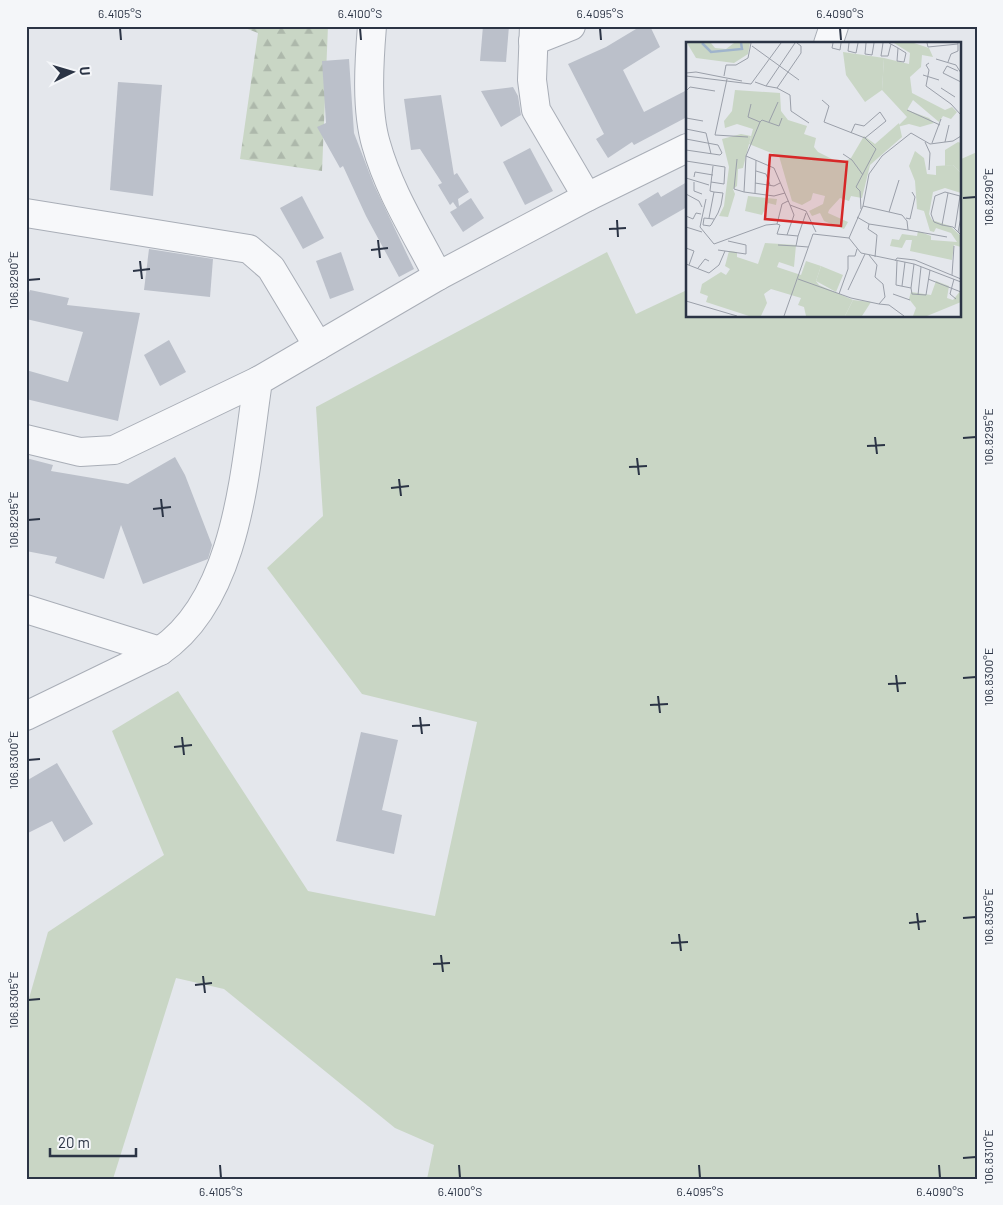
<svg xmlns="http://www.w3.org/2000/svg" width="1003" height="1205" viewBox="0 0 1003 1205" font-family="Barlow,sans-serif">
  <style>
    .grass { fill: #c9d6c5 }
    .forest { fill: url(#forest-firs) }
    .building { fill: #bbc0ca }
    .lines { fill: none; stroke-linecap: round; stroke-linejoin: round }
    .minor-casing { stroke: #a9aeb7; stroke-width: 30 }
    .minor { stroke: #f7f8fa; stroke-width: 28 }
    .ticks { fill: none; stroke: #2b3445; stroke-width: 2 }
    .inset-river { fill: none; stroke: #9fb4cc; stroke-width: 2.5 }
    .inset-road { fill: none; stroke: #9a9fa9; stroke-width: 1 }
    .view { fill: #d62828; fill-opacity: 0.15; stroke: #d62828; stroke-width: 2.5 }
    .inset-edge { fill: none; stroke: #2b3445; stroke-width: 2.5 }
    .neatline { fill: none; stroke: #2b3445; stroke-width: 2 }
    .ticks-label { font-size: 12px; text-anchor: middle; fill: #2b3445 }
  </style>
  <defs>
    <pattern id="forest-firs" width="22" height="20" patternUnits="userSpaceOnUse" patternTransform="scale(1.25)"><rect width="22" height="20" fill="#c9d6c5"/><path d="M5 1l3.5 6h-7zM16 11l3.5 6h-7z" fill="#adb8ab"/></pattern>
  </defs>
  <rect width="100%" height="100%" fill="#e4e7ec"/>
  <path class="grass" d="M977 152V1179H427L434 1145 395 1128 224 989 176 978 113 1179H26V1009L48 932 164 855 112 731 178 691 308 891 435 916 477 722 362 694 267 568 323 516 316 407 607 252 636 314 687 290V316H959V160Z"/>
  <path class="forest" d="M240 26H328L322 171 240 159 258 33Z"/>
  <g class="building">
    <path d="M483 26H509L506 62 480 61Z"/>
    <path d="M641 26H650L660 47 623 70 644 112 687 90V117L634 145 632 142 608 158 596 139 604 134 568 64 606 47Z"/>
    <path d="M349 59 354 133 374 185 414 269 399 277 366 216 343 166 340 168 317 127 326 123 322 61Z"/>
    <path d="M118 82 162 85 153 196 110 190Z"/>
    <path d="M513 87 518 96 521 115 501 127 481 91Z"/>
    <path d="M441 95 454 175 457 173 469 192 458 199 459 206 471 198 484 218 463 232 450 212 457 208 453 202 450 205 438 185 442 183 420 149 411 150 404 99Z"/>
    <path d="M530 148 553 191 525 205 503 162Z"/>
    <path d="M687 182V207L652 227 638 204 658 192 661 197Z"/>
    <path d="M302 196 324 238 303 249 280 208Z"/>
    <path d="M149 249 213 259 210 297 144 290Z"/>
    <path d="M341 252 354 290 330 299 316 261Z"/>
    <path d="M30 290 69 298 67 305 140 313 118 421 26 399V370L68 382 83 332 26 319V301Z"/>
    <path d="M169 340 186 372 160 386 144 355Z"/>
    <path d="M175 457 185 475 212 545 208 559 143 584 121 525 104 579 55 563 57 557 26 551V458L53 465 51 471 128 484Z"/>
    <path d="M361 732 398 740 382 810 402 815 394 854 336 841Z"/>
    <path d="M57 763 93 824 64 842 52 821 26 834V781Z"/>
  </g>
  <g class="lines">
    <defs>
      <g id="minor">
        <path d="M372 26C369 62 366 110 376 144 389 191 416 233 438 276"/>
        <path d="M534 26 532 80 536 110 587 197"/>
        <path d="M533 41 571 26"/>
        <path d="M828 44 834 26"/>
        <path d="M26 213 249 249 271 268 318 346"/>
        <path d="M26 439 80 452 114 450 258 381"/>
        <path d="M26 609 160 651"/>
        <path d="M26 716 160 651C239 598 245 466 258 381L438 276 587 197 687 148"/>
      </g>
    </defs>
    <use href="#minor" class="minor-casing"/>
    <use href="#minor" class="minor"/>
  </g>
  <path class="ticks" d="M120 28 121 40M360 28 361 40M600 28 601 40M840 28 841 40M963 198 976 197M617 220 618 237M609 229 626 228M378 240 380 258M371 250 388 248M140 261 142 279M133 271 150 269M28 280 40 279M875 437 877 454M963 438 976 437M867 446 885 445M637 458 639 475M629 467 647 466M399 479 401 496M391 488 409 486M161 499 163 517M153 509 171 507M28 520 40 519M896 675 898 692M963 678 976 677M888 684 906 683M658 696 660 713M650 705 668 704M420 717 422 734M412 726 430 725M182 737 184 755M174 747 192 745M28 760 40 759M917 913 919 930M963 918 976 917M909 923 926 921M679 934 681 951M671 943 688 942M441 955 443 972M433 964 450 963M203 976 205 993M195 985 212 983M28 1000 40 999M963 1158 976 1157M220 1165 221 1178M459 1165 460 1178M699 1165 700 1178M939 1165 940 1178"/>
  <g transform="translate(686 42)">
    <rect width="275" height="275" fill="#e4e7ec"/>
    <path d="M157 10 198 16 196 48 179 60 160 33ZM49 48 94 51 95 69 102 78 121 84 118 92 130 96 128 105 132 110 150 119 158 120 165 116 178 94 189 102 213 81 216 95 184 123 176 156 165 154 163 159 154 156 143 168 142 171 162 180 158 187 138 179 134 171 126 174 123 169 137 162 139 154 127 151 125 158 116 163 106 159 93 114 63 102 67 87 51 82 39 86 38 79 46 69ZM79 201 110 203 108 225 93 220 91 225 115 233 120 219 135 224 130 239 133 243 167 258 159 274H120L118 265 112 263 115 256 85 247 78 252 81 261 75 274H63L20 260 22 254 14 251 16 242 35 230 40 233 44 227 39 224 43 209 51 210V215L72 222Z" fill="#c9d6c5"/>
    <path d="M1 1H25L29 6 40 7 48 1H64L62 12 48 21 10 16ZM208 1H228L243 6 247 15 236 13 235 25 224 35 226 51 259 68 266 65 271 70 265 77 257 74 253 80 227 58 221 68 243 76 248 81 234 85 223 82 211 85 221 75 196 48 198 16 223 22 224 11ZM55 92 65 94 57 126 52 127 51 144 47 147 49 152 42 175 33 174 38 164 43 125 36 97ZM229 109 238 116 241 132 250 133V124L267 123 275 131V151L259 146 247 150 243 172 246 178 264 184 275 194V205L268 203 266 218 224 209 226 198H220L216 206 204 204 206 197 213 198 216 192 231 194 232 189 245 194V198L271 200 265 191 250 186 248 190 244 189 238 169 231 167 229 139 223 124ZM62 154 91 157 90 163 82 161 76 173 59 169ZM135 224 157 233 150 250 130 239ZM250 239 263 244 261 256 267 258 275 248V260L241 274H227L230 266 223 257 225 250 245 253ZM167 258 185 260 176 274H159Z" fill="#c9d6c5"/>
    <path d="M272 100 275 101V131L267 123 259 124V108Z" fill="#c9d6c5"/>
    <path class="inset-river" d="M16 1 25 10 56 7 55 1"/>
    <path class="inset-road" d="M147 1 146 6 154 8 155 1M163 1 162 9 170 11 172 1M180 1 179 12 186 13 188 1M197 1 195 14H202L205 2M203 1 212 6 220 11 218 20 211 19 212 6M241 1 242 5 272 2M66 4 113 38M250 17 270 23 275 31M262 20 265 12 272 9V1M243 21 240 23 243 28 240 44 265 62 275 73M272 29 261 24 257 31 275 40M0 31 10 30 56 39M237 33 253 38M0 34 65 42 95 1M38 34 40 23H50L62 16 65 1M41 37 29 93 62 95M69 40 80 44 109 1M80 44 91 46 115 11V4L111 1M91 46 104 53 105 69 123 81M255 46 269 55M0 49 4 45 29 49M136 58 143 64 138 80 179 96 190 107 170 145 174 149 175 167M65 62 62 75 74 80M221 68 254 83M0 76 17 79M83 80 92 60M0 87 20 91 25 112M165 91 169 82 178 84 194 70 200 79 179 96M0 97 32 103 36 111 34 113 0 108M239 100 244 111 243 128M259 100 263 83M246 101 255 77M157 112 166 118 177 133M60 114 88 126 104 163 120 169 130 190M51 117 48 147 58 150 60 114 74 80 76 78 93 84 96 76M0 119 39 125 38 142 25 140M70 129 80 132 84 143M8 135 9 130 27 133M0 136 23 143M8 140V149L16 152M69 141 88 144 94 141M24 149 27 124M28 150 37 151 35 163 32 171 25 183 24 184 17 183 18 176 28 177M58 150 88 154 99 151M69 151 70 118M262 151 256 183 267 185 275 193M0 152 13 159 16 165M20 157 14 185 28 202 80 183 91 182 96 162 102 159M203 170 213 138M0 174 7 177 10 171 15 172M171 175 183 182 222 188 221 179 216 173 177 164M23 176 28 150 24 149M220 176 224 177 229 155 226 150M91 182 94 183 91 192 112 194 110 204 122 205M183 182 182 187 191 193 189 215M256 183 248 180 245 172 249 154 259 150 274 154 269 186M0 185 16 190M222 188 261 195M272 190 275 175M101 193 108 173 104 163M112 194 120 171M163 196 175 211 228 222 275 240M92 203 110 204M0 206 8 209 3 223M32 208 60 212V203L42 199M209 219 211 216 229 218 275 237M211 219 210 243 225 246 226 252 240 253 244 228M0 222 23 231 33 223 39 209M12 226 19 217 23 219M266 233 268 204M112 237 165 256 193 262 199 255 197 242 189 235 191 223 183 213M242 237 275 250M268 237 264 252 270 257M216 244 219 220M225 246 228 222M162 248 179 212M153 252 162 227V214H169L171 207M207 252 224 258M232 253 235 225M0 259 51 274M193 262 203 263 218 274M98 274 127 192 163 196 177 164 183 132 196 114 225 91 244 102 267 99 275 94"/>
    <path class="view" d="M84 113 161 120 155 184 79 177Z"/>
    <rect width="275" height="275" class="inset-edge"/>
  </g>
  <rect width="1003" height="1205" fill="none" stroke="#f4f6f9" stroke-width="55"/>
  <g transform="translate(72 72) rotate(85)" stroke="#f4f6f9" stroke-width="4" paint-order="stroke">
  <path d="M0-4L9 19L0 12L-9 19Z" fill="#2b3445"/>
  <text y="-8" font-size="14" font-weight="bold" text-anchor="middle" fill="#2b3445">U</text>
  </g>
  <path d="M50 1148v8h86v-8" fill="none" stroke="#2b3445" stroke-width="2.5"/>
  <text x="58" y="1148" font-size="15" fill="#2b3445" stroke="#f4f6f9" stroke-width="4" paint-order="stroke">20 m</text>
  <rect x="28" y="28" width="948" height="1150" class="neatline"/>
  <g class="ticks-label">
    <text x="120" y="18">6.4105°S</text>
    <text x="360" y="18">6.4100°S</text>
    <text x="600" y="18">6.4095°S</text>
    <text x="840" y="18">6.4090°S</text>
    <text transform="translate(989 197) rotate(-90)" y="4">106.8290°E</text>
    <text transform="translate(14 280) rotate(-90)" y="4">106.8290°E</text>
    <text transform="translate(989 437) rotate(-90)" y="4">106.8295°E</text>
    <text transform="translate(14 520) rotate(-90)" y="4">106.8295°E</text>
    <text transform="translate(989 677) rotate(-90)" y="4">106.8300°E</text>
    <text transform="translate(14 760) rotate(-90)" y="4">106.8300°E</text>
    <text transform="translate(989 917) rotate(-90)" y="4">106.8305°E</text>
    <text transform="translate(14 1000) rotate(-90)" y="4">106.8305°E</text>
    <text transform="translate(989 1157) rotate(-90)" y="4">106.8310°E</text>
    <text x="221" y="1196">6.4105°S</text>
    <text x="460" y="1196">6.4100°S</text>
    <text x="700" y="1196">6.4095°S</text>
    <text x="940" y="1196">6.4090°S</text>
  </g>
</svg>
